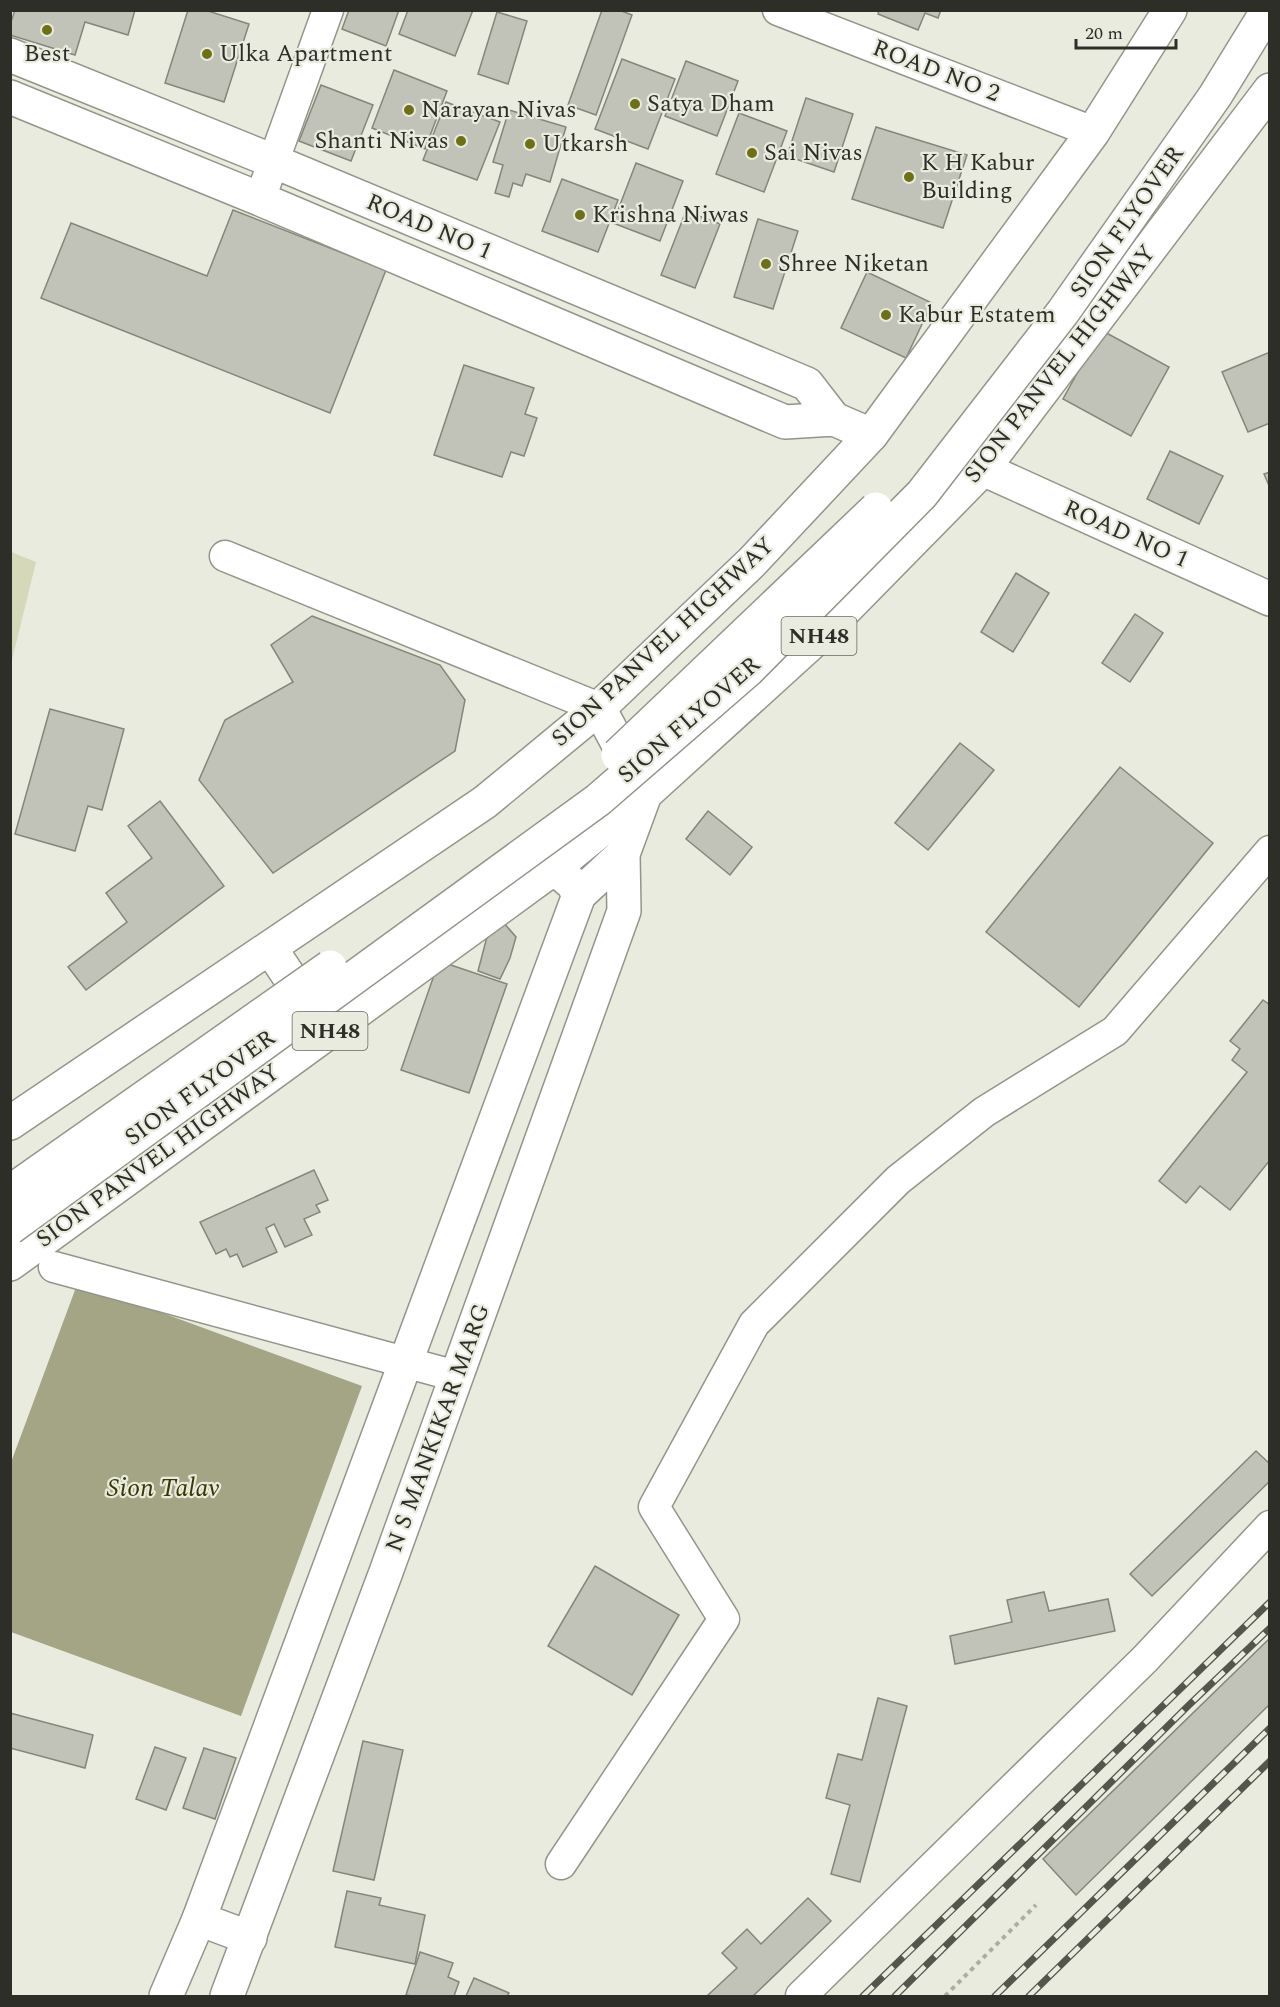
<svg xmlns="http://www.w3.org/2000/svg" width="1280" height="2007" viewBox="0 0 1280 2007" font-family="Spectral,serif">
  <style>
    .green { fill: #d5d8b9 }
    .water { fill: #a3a585 }
    .building { fill: #c2c3b8; stroke: #85867b; stroke-width: 1.5 }
    .lines { fill: none; stroke-linecap: round; stroke-linejoin: round }
    .street-casing { stroke: #94958a; stroke-width: 33 }
    .secondary-casing { stroke: #94958a; stroke-width: 36 }
    .primary-casing { stroke: #94958a; stroke-width: 36 }
    .path { stroke: #acada3; stroke-width: 4; stroke-dasharray: 4.5 4.5; stroke-linecap: butt }
    .street { stroke: #fff; stroke-width: 30 }
    .secondary { stroke: #fff; stroke-width: 33 }
    .primary { stroke: #fff; stroke-width: 33 }
    .rail-casing { stroke: #55554e; stroke-width: 7 }
    .rail { stroke: #e9ebde; stroke-width: 4.5; stroke-dasharray: 14; stroke-linecap: butt }
    .highway-bridge-casing { stroke: #94958a; stroke-width: 36; stroke-linecap: butt }
    .highway-bridge { stroke: #fff; stroke-width: 33 }
    .poi-dot { fill: #6e7015; stroke: #e9ebde; stroke-width: 2 }
    .labels { text-anchor: middle; dominant-baseline: central; stroke-width: 4.5; stroke-linejoin: round; paint-order: stroke }
    .shield { fill: #e9ebde; stroke: #66675f; stroke-width: 1.5 }
    .shield-label { font-size: 22px; font-weight: bold; fill: #2e2e29 }
    .poi-label { font-size: 24px; fill: #2e2e29; stroke: #e9ebde; text-anchor: start }
    .street-label { font-size: 24px; fill: #2e2e29; stroke: #e9ebde }
    .water-label { font-size: 26px; font-style: italic; fill: #383900; stroke: #e9ebde }
  </style>
  <rect width="100%" height="100%" fill="#e9ebde"/>
  <path class="green" d="M11 552 36 562 11 664Z"/>
  <path class="water" d="M78 1282 362 1386 241 1716 11 1632 10 1465Z"/>
  <g class="building">
    <path d="M15 10H135L128 35 85 22 75 55 10 35V25Z"/>
    <path d="M188 10H205L249 24 224 102 165 83Z"/>
    <path d="M349 10H399L386 46 342 29Z"/>
    <path d="M408 10H473L455 56 399 34Z"/>
    <path d="M602 10H619L632 15 596 115 568 105Z"/>
    <path d="M879 10H941L938 18 925 13 918 30 878 14Z"/>
    <path d="M497 12 527 21 508 84 478 74Z"/>
    <path d="M622 59 675 79 648 149 595 129Z"/>
    <path d="M686 61 738 81 717 136 665 116Z"/>
    <path d="M394 70 447 91 425 149 372 128Z"/>
    <path d="M321 85 373 105 351 161 299 141Z"/>
    <path d="M806 98 853 114 834 172 787 156Z"/>
    <path d="M446 102 500 122 477 180 423 160Z"/>
    <path d="M509 110 566 127 550 182 526 174 522 186 513 183 509 197 495 193 503 165 493 162Z"/>
    <path d="M739 113 787 131 764 192 716 174Z"/>
    <path d="M876 127 967 155 943 228 852 199Z"/>
    <path d="M636 163 683 181 660 241 613 223Z"/>
    <path d="M562 179 618 200 598 252 542 231Z"/>
    <path d="M233 210 386 270 330 413 41 298 71 223 207 276Z"/>
    <path d="M686 211 720 224 695 288 661 275Z"/>
    <path d="M758 219 798 231 773 309 734 297Z"/>
    <path d="M867 272 932 303 906 358 841 328Z"/>
    <path d="M1101 330 1169 367 1131 436 1063 399Z"/>
    <path d="M1270 352V423L1248 432 1222 372Z"/>
    <path d="M464 365 534 388 525 414 537 418 524 456 511 452 502 477 434 455Z"/>
    <path d="M1170 451 1223 476 1199 524 1147 499Z"/>
    <path d="M1270 472V488L1264 474Z"/>
    <path d="M1016 573 1049 593 1013 652 981 632Z"/>
    <path d="M1135 614 1163 633 1130 682 1102 663Z"/>
    <path d="M312 616 440 665 465 700 455 751 273 873 199 780 225 720 293 682 271 645Z"/>
    <path d="M50 709 124 729 102 810 88 806 75 851 15 834Z"/>
    <path d="M960 743 994 770 928 850 895 823Z"/>
    <path d="M1120 767 1213 843 1079 1007 986 932Z"/>
    <path d="M160 801 224 886 86 990 68 967 127 922 106 893 152 858 128 826Z"/>
    <path d="M708 811 752 847 730 875 686 839Z"/>
    <path d="M503 922 516 937 510 958 500 979 478 971 488 933Z"/>
    <path d="M439 961 507 984 469 1093 401 1070Z"/>
    <path d="M1263 1000 1270 1005V1160L1230 1210 1200 1186 1186 1203 1159 1181 1247 1072 1232 1060 1240 1049 1230 1041Z"/>
    <path d="M314 1170 328 1200 316 1205 320 1212 304 1219 312 1235 285 1247 274 1224 266 1228 277 1252 243 1267 237 1254 230 1257 226 1249 216 1254 200 1222Z"/>
    <path d="M1256 1451 1270 1464V1481L1152 1596 1130 1574Z"/>
    <path d="M595 1566 679 1615 632 1695 548 1646Z"/>
    <path d="M1044 1592 1049 1611 1108 1599 1115 1631 955 1664 950 1636 1012 1622 1007 1600Z"/>
    <path d="M1270 1638V1704L1076 1895 1043 1859Z"/>
    <path d="M878 1698 907 1706 860 1882 831 1874 850 1805 826 1798 838 1754 862 1760Z"/>
    <path d="M10 1713 93 1735 85 1768 10 1748Z"/>
    <path d="M363 1741 403 1750 374 1880 333 1871Z"/>
    <path d="M155 1747 186 1758 166 1810 136 1799Z"/>
    <path d="M204 1748 236 1758 215 1819 183 1808Z"/>
    <path d="M347 1891 381 1898 379 1905 425 1915 415 1964 335 1947Z"/>
    <path d="M808 1898 831 1921 753 1996H707L737 1968 722 1953 747 1929 761 1944Z"/>
    <path d="M420 1952 453 1963 448 1977 459 1982 454 1996H412L406 1995Z"/>
    <path d="M474 1978 509 1993 507 1996H466Z"/>
  </g>
  <g class="lines">
    <defs>
      <g id="street">
        <path d="M778 10 1093 132"/>
        <path d="M260 199 328 10"/>
        <path d="M225 556 599 708"/>
        <path d="M54 1267 456 1376"/>
        <path d="M561 1864 724 1619 654 1507 754 1324 898 1180 984 1112 1115 1031 1270 851"/>
        <path d="M801 1996 1145 1659 1270 1526"/>
      </g>
      <g id="secondary">
        <path d="M10 55 273 161 807 384 834 419"/>
        <path d="M10 97 260 199 785 422 834 419 871 435"/>
        <path d="M983 469 1270 599"/>
        <path d="M199 1919 250 1938"/>
        <path d="M166 1996 199 1919 579 895 623 854"/>
        <path d="M227 1996 386 1572 624 911 623 854 645 794 599 708"/>
      </g>
      <g id="primary">
        <path d="M554 868 573 884 579 895"/>
        <path d="M270 948 313 1012"/>
        <path d="M10 1123 485 802 599 708 752 562 871 435 1093 132 1170 10"/>
        <path d="M10 1264 554 868 645 794 821 634 983 469 1270 90"/>
      </g>
    </defs>
    <use href="#street" class="street-casing"/>
    <use href="#secondary" class="secondary-casing"/>
    <use href="#primary" class="primary-casing"/>
    <path class="path" d="M945 1996 1036 1905"/>
    <use href="#street" class="street"/>
    <use href="#secondary" class="secondary"/>
    <use href="#primary" class="primary"/>
    <defs>
      <g id="rail">
        <path d="M863 1996 1270 1602"/>
        <path d="M895 1996 1189 1705 1270 1628"/>
        <path d="M995 1996 1270 1728"/>
        <path d="M1029 1996 1270 1761"/>
      </g>
    </defs>
    <use href="#rail" class="rail-casing"/>
    <use href="#rail" class="rail"/>
    <defs>
      <g id="highway-bridge">
        <path d="M618 755 876 509"/>
        <path d="M10 1192 330 967"/>
        <path d="M10 1228 598 800 748 670 922 494 1063 312 1215 96 1268 10"/>
      </g>
    </defs>
    <use href="#highway-bridge" class="highway-bridge-casing"/>
    <use href="#highway-bridge" class="highway-bridge"/>
  </g>
  <g class="poi-dot">
    <circle cx="47" cy="30" r="6"/>
    <circle cx="207" cy="54" r="6"/>
    <circle cx="635" cy="104" r="6"/>
    <circle cx="409" cy="110" r="6"/>
    <circle cx="461" cy="141" r="6"/>
    <circle cx="530" cy="144" r="6"/>
    <circle cx="752" cy="153" r="6"/>
    <circle cx="909" cy="177" r="6"/>
    <circle cx="580" cy="215" r="6"/>
    <circle cx="766" cy="264" r="6"/>
    <circle cx="886" cy="315" r="6"/>
  </g>
  <g class="labels">
    <g class="shield">
      <rect x="781.5" y="617" width="75" height="38" rx="4.5"/>
      <rect x="292.5" y="1012" width="75" height="38" rx="4.5"/>
    </g>
    <g class="shield-label">
      <text x="819" y="636">NH48</text>
      <text x="330" y="1031">NH48</text>
    </g>
    <g class="poi-label">
      <text x="47" y="54" text-anchor="middle">Best</text>
      <text x="219" y="54">Ulka Apartment</text>
      <text x="647" y="104">Satya Dham</text>
      <text x="421" y="110">Narayan Nivas</text>
      <text x="449" y="141" text-anchor="end">Shanti Nivas</text>
      <text x="542" y="144">Utkarsh</text>
      <text x="764" y="153">Sai Nivas</text>
      <text x="921" y="163">K H Kabur<tspan x="921" dy="28">Building</tspan></text>
      <text x="592" y="215">Krishna Niwas</text>
      <text x="778" y="264">Shree Niketan</text>
      <text x="898" y="315">Kabur Estatem</text>
    </g>
    <g class="street-label">
      <text transform="translate(936 71) rotate(21)">ROAD NO 2</text>
      <text transform="translate(1127 222) rotate(-55)">SION FLYOVER</text>
      <text transform="translate(429 227) rotate(23)">ROAD NO 1</text>
      <text transform="translate(1060 364) rotate(-52)">SION PANVEL HIGHWAY</text>
      <text transform="translate(1126 534) rotate(24)">ROAD NO 1</text>
      <text transform="translate(663 642) rotate(-43)">SION PANVEL HIGHWAY</text>
      <text transform="translate(689 720) rotate(-41)">SION FLYOVER</text>
      <text transform="translate(200 1088) rotate(-36)">SION FLYOVER</text>
      <text transform="translate(158 1156) rotate(-36)">SION PANVEL HIGHWAY</text>
      <text transform="translate(438 1428) rotate(-70)">N S MANKIKAR MARG</text>
    </g>
    <g class="water-label">
      <text x="163" y="1488">Sion Talav</text>
    </g>
  </g>
  <rect width="1280" height="2007" fill="none" stroke="#2e2e29" stroke-width="24"/>
  <path d="M1076 39v9h100v-9" fill="none" stroke="#2e2e29" stroke-width="3"/>
  <text x="1085" y="39" font-size="18" fill="#2e2e29" stroke="#e9ebde" stroke-width="4.5" paint-order="stroke">20 m</text>
</svg>
